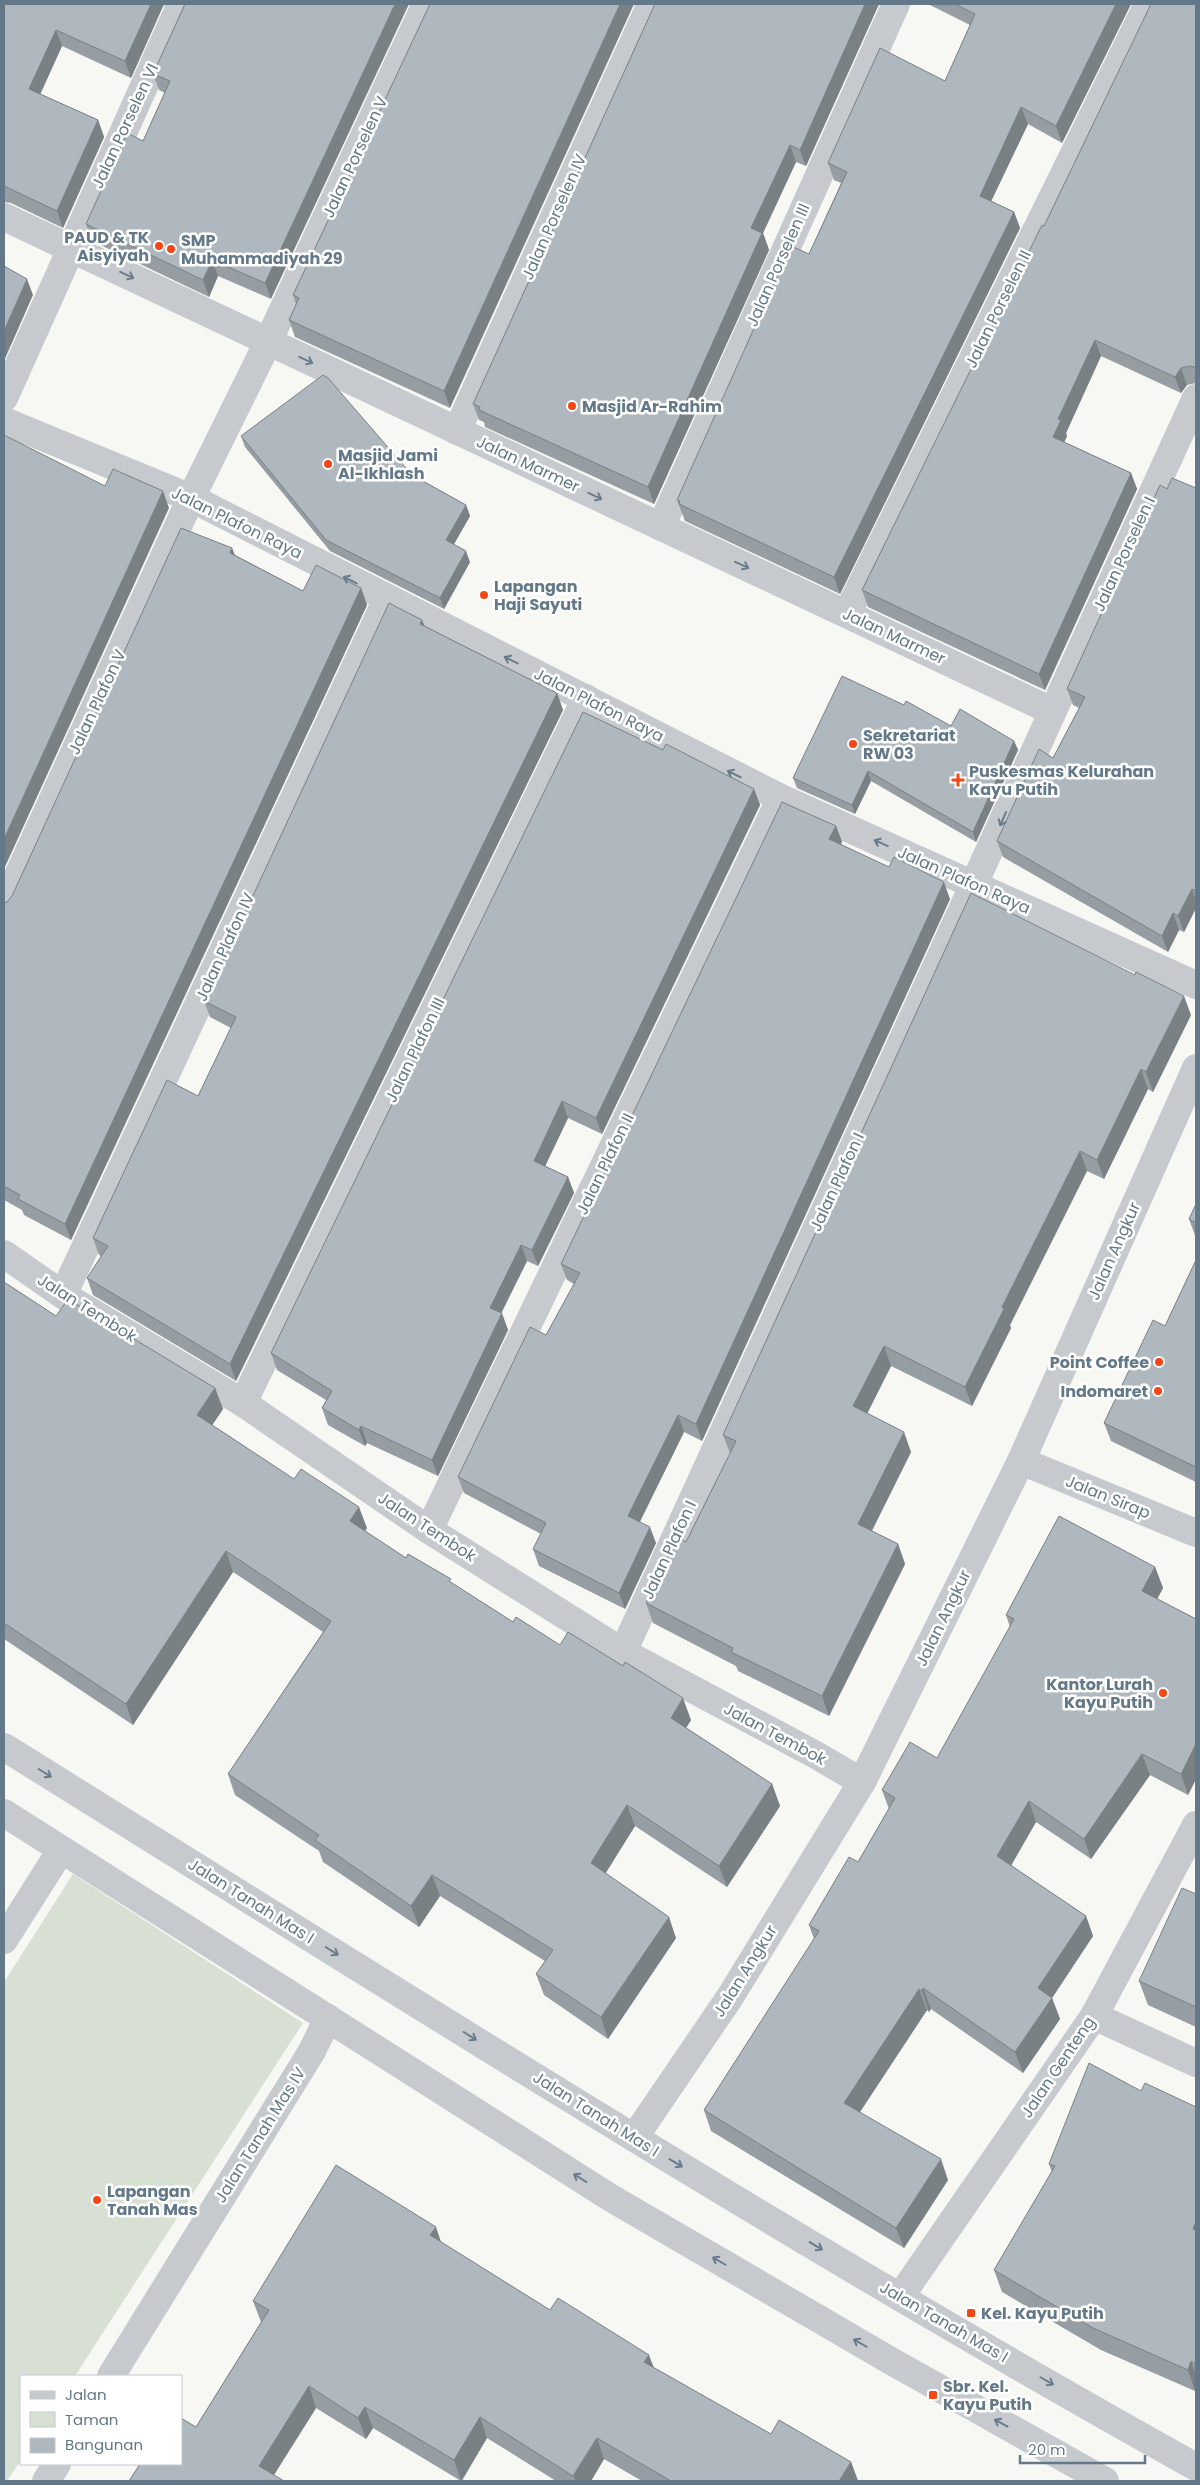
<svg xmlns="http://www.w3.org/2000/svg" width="1200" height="2485" viewBox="0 0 1200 2485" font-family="Poppins,sans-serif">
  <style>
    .green { fill: #d8e0d4 }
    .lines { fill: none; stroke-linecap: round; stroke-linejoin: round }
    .street { stroke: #c6cace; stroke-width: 28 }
    .wall { fill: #969ea3 }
    .shaded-wall { fill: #7a8185 }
    .building { fill: #afb8be; stroke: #7a8185 }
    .oneway { stroke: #687c8c }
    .poi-dot { fill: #f54616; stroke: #fff; stroke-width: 2 }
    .labels { text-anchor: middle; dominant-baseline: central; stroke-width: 5; stroke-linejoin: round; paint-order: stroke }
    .street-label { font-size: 16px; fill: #637888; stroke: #fff }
    .poi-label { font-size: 16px; font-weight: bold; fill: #637888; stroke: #fff; text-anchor: start }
  </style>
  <rect width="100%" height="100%" fill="#f7f7f4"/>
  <path class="green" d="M73 1874 303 2023 75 2376H21V2460L7 2481H4V1982Z"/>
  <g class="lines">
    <g class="street">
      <path d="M4 217 1052 711"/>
      <path d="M4 398 181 4"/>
      <path d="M4 421 191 498 781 798 1196 985"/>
      <path d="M457 431 651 4"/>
      <path d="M661 527 896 4"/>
      <path d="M847 614 1148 4"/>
      <path d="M4 906 191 498 268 342 426 4"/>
      <path d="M4 1254 63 1295 243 1403 429 1530 623 1652 816 1755 862 1782"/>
      <path d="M63 1295 387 599"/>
      <path d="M243 1403 586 698"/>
      <path d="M1021 1461 1196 1533"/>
      <path d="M429 1530 781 798"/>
      <path d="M623 1652 1196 398"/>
      <path d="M4 1747C398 1992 790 2241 1196 2467"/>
      <path d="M4 1813 611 2198 891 2361 1105 2481"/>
      <path d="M4 1940 61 1850"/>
      <path d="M1094 2016 1196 2063"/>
      <path d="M634 2138 730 1997 862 1782 1021 1461 1196 1068"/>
      <path d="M900 2297 1094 2016 1196 1825"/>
      <path d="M111 2376 312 2051 328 2018"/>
      <path d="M46 2481 57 2464"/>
    </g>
  </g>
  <g class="wall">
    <path d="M4 4H164L131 78 62 46 40 94 98 120 104 137 63 228 11 203 4 202Z"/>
    <path d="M185 4 271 299 218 276 209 297 92 241 86 224 143 141 165 93 159 90 153 74Z"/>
    <path d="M430 4 450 408 295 337 289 320 296 304 293 295Z"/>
    <path d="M655 4H879L806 166 796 162 763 233 769 250 654 504 485 427 484 422 479 420 473 404Z"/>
    <path d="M928 4H1131L1062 143 1028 124 991 201 1014 212 1020 228 840 594 685 521 677 500 809 254 841 183 834 180 828 163 945 81 970 25Z"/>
    <path d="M1196 4V383L1187 385 1181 393 1101 356 1066 433 1067 436 1064 442 1131 473 1137 489 1045 690 868 607 862 590 1044 226Z"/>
    <path d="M241 436 412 475 466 505 470 516 454 544 470 562 444 609 330 551 245 447Z"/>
    <path d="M1196 488V908L1184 932 1179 930 1168 952 1003 857 997 841 1053 758 1079 708 1073 705 1067 689 1167 489Z"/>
    <path d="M232 548 235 555 303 591 361 588 367 605 71 1240 24 1215 22 1210 4 1200V903L7 902 12 896Z"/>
    <path d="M422 620 425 626 557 693 563 710 236 1381 93 1295 87 1278 101 1256 99 1255 93 1238 198 1096 231 1028 210 1017 204 1001Z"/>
    <path d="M904 705 951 726 1014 741 1018 750 976 842 871 781 855 814 797 788 793 778Z"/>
    <path d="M663 750 754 789 760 805 602 1134 568 1118 545 1166 568 1177 574 1193 538 1266 527 1261 501 1313 508 1330 438 1476 367 1443 365 1446 328 1425 322 1408 326 1400 277 1370 271 1353Z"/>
    <path d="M836 826 842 842 841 844 950 899 702 1441 684 1432 640 1522 656 1543 625 1609 539 1566 533 1549 541 1534 464 1493 458 1477 546 1335 574 1284 567 1280 561 1264Z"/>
    <path d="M1191 1015 1153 1092 1148 1089 1104 1179 1087 1171 1010 1325 1011 1328 972 1406 891 1366 867 1413 911 1452 872 1531 898 1544 905 1564 829 1716 738 1671 736 1666 653 1623 646 1603 686 1542 730 1453 723 1435Z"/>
    <path d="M1196 1204V1238L1189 1219Z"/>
    <path d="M1196 1260V1482L1111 1441 1104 1423 1165 1326Z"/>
    <path d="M4 1282 56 1316 215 1388 223 1409 212 1425 367 1528 365 1531 406 1558 453 1584 513 1622 560 1645 691 1720 686 1728 772 1784 780 1806 727 1887 635 1826 605 1873 676 1938 608 2039 544 1995 536 1974 545 1961 440 1896 419 1927 323 1862 319 1851 235 1795 228 1774 323 1632 233 1572 133 1725 4 1639Z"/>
    <path d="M1155 1567 1163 1588 1157 1599 1196 1619V1779L1188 1795 1150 1775 1091 1859 1036 1822 1011 1866 1086 1916 1093 1936 1052 1998 1060 2019 1023 2073 931 2009 929 2012 927 2010 860 2112 948 2180 904 2248 711 2131 704 2110 814 1939 809 1925 858 1862 889 1809 882 1790 937 1758 1010 1627 1006 1615Z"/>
    <path d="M1196 1894V2027L1148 2005 1139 1981Z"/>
    <path d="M1141 2091 1196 2107V2389L1195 2391 1101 2350 1002 2292 994 2270 1052 2172 1049 2164Z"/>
    <path d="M441 2242 550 2310 653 2368 771 2434 851 2462 858 2481H642L604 2459 591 2481H556L487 2438 462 2481H461L373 2428 366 2439 316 2408 274 2475 196 2427 261 2322 253 2301Z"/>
  </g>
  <g class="shaded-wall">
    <path d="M151 4H164L131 78 125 61Z"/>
    <path d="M395 4H409L271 299 265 283Z"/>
    <path d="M620 4H634L450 408 444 391Z"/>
    <path d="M865 4H879L806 166 800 150Z"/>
    <path d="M1116 4H1131L1062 143 1056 126Z"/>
    <path d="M56 30 62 46 35 106 29 89Z"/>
    <path d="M1021 107 1028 124 986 212 980 196Z"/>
    <path d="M98 120 104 137 63 228 57 211Z"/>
    <path d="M790 145 796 162 763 233 769 250 654 504 648 487 751 228Z"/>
    <path d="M1014 212 1020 228 840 594 834 577Z"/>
    <path d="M212 260 218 276 209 297 203 280Z"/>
    <path d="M27 279 33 295 4 361V331Z"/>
    <path d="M1095 340 1101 356 1066 433 1067 436 1059 454 1053 437 1058 419Z"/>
    <path d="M1181 368 1187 385 1181 393 1175 377Z"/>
    <path d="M1131 473 1137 489 1045 690 1039 674Z"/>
    <path d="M163 491 169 508 4 869V839Z"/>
    <path d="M466 505 470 516 450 551 446 540Z"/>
    <path d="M232 548 238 565 230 553Z"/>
    <path d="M466 551 470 562 444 609 440 598Z"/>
    <path d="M361 588 367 605 71 1240 65 1224Z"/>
    <path d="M422 620 428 636 420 624Z"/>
    <path d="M557 693 563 710 236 1381 230 1364Z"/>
    <path d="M1014 741 1018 750 976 842 973 832Z"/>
    <path d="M868 771 871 781 855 814 852 805Z"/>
    <path d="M754 789 760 805 602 1134 596 1118Z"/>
    <path d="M836 826 842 842 835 855 829 839Z"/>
    <path d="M944 882 950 899 702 1441 696 1424Z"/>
    <path d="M1192 889 1196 902V908L1184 932 1178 916Z"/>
    <path d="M1173 913 1179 930 1168 952 1162 936Z"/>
    <path d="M1184 996 1191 1015 1153 1092 1146 1072Z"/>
    <path d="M1141 1069 1148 1089 1104 1179 1097 1160Z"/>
    <path d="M562 1101 568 1118 540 1177 534 1161Z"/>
    <path d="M1080 1151 1087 1171 1010 1325 1011 1328 972 1406 965 1387 1002 1307Z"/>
    <path d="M568 1177 574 1193 538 1266 532 1250Z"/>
    <path d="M521 1245 527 1261 496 1324 490 1308Z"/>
    <path d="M502 1313 508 1330 438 1476 432 1460Z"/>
    <path d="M884 1346 891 1366 861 1426 853 1406Z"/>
    <path d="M215 1388 223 1409 205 1436 197 1415Z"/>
    <path d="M678 1415 684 1432 634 1533 628 1516Z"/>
    <path d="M361 1426 367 1443 365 1446 359 1430Z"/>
    <path d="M904 1432 911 1452 865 1544 858 1524Z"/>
    <path d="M359 1507 367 1528 357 1542 350 1521Z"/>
    <path d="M650 1527 656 1543 625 1609 619 1593Z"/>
    <path d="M898 1544 905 1564 829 1716 822 1696Z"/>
    <path d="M226 1551 233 1572 133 1725 126 1704Z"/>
    <path d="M1155 1567 1163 1588 1150 1612 1142 1591Z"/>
    <path d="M683 1698 691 1720 679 1739 671 1718Z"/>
    <path d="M1196 1744V1779L1188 1795 1181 1774Z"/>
    <path d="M1142 1754 1150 1775 1091 1859 1084 1839Z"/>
    <path d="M772 1784 780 1806 727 1887 719 1866Z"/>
    <path d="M1029 1801 1036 1822 1004 1877 997 1856Z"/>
    <path d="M627 1805 635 1826 599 1884 591 1863Z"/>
    <path d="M432 1875 440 1896 419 1927 411 1906Z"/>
    <path d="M1086 1916 1093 1936 1052 1998 1060 2019 1023 2073 1015 2052 1038 1988Z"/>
    <path d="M669 1917 676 1938 608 2039 601 2017Z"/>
    <path d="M923 1988 931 2009 929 2012 922 1991Z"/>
    <path d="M919 1989 927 2010 852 2124 844 2103Z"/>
    <path d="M941 2159 948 2180 904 2248 896 2228Z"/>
    <path d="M1196 2221V2238L1193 2229Z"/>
    <path d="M436 2227 443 2248 430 2235Z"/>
    <path d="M649 2355 657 2376 644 2362Z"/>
    <path d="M1191 2361 1196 2375V2389L1195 2391 1188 2370Z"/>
    <path d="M309 2386 316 2408 270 2481 259 2466Z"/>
    <path d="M365 2407 373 2428 366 2439 358 2418Z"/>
    <path d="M480 2417 487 2438 461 2481 454 2460Z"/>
    <path d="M597 2438 604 2459 591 2481H576L573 2476Z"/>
    <path d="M851 2462 858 2481H839Z"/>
  </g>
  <g class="building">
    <path d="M4 4H151L125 61 56 30 29 89 98 120 57 211 4 186Z"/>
    <path d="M185 4H395L265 283 212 260 203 280 86 224 127 133 143 141 170 81 153 74Z"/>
    <path d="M430 4H620L444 391 289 320 299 298 293 295Z"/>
    <path d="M655 4H865L800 150 790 145 751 228 762 233 648 487 479 410 480 407 473 404Z"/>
    <path d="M955 4H1116L1056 126 1021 107 980 196 1014 212 834 577 679 504 680 501 677 500 791 246 809 254 847 172 828 163 880 48 945 81 975 14Z"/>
    <path d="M1151 4H1196V367L1189 366 1181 368 1175 377 1095 340 1058 419 1061 420 1053 437 1131 473 1039 674 862 590 1042 225 1044 226Z"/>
    <path d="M4 266 27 279 4 331Z"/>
    <path d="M323 375 328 378 412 475 466 505 446 540 466 551 440 598 326 540 241 436Z"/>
    <path d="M4 435 105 486 113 469 163 491 4 839Z"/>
    <path d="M1172 478 1196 488V891L1192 889 1178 916 1173 913 1162 936 997 841 1039 749 1053 758 1085 697 1067 689 1160 485 1167 489Z"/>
    <path d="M181 528 232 548 230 553 303 591 316 565 361 588 65 1224 18 1199 20 1195 4 1186V903L7 902 12 896Z"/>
    <path d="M389 603 422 620 420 624 557 693 230 1364 87 1278 108 1246 93 1238 167 1080 198 1096 236 1017 204 1001Z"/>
    <path d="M842 676 904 705 906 701 951 726 960 709 1014 741 973 832 868 771 852 805 793 778Z"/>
    <path d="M583 712 663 750 666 744 754 789 596 1118 562 1101 534 1161 568 1177 532 1250 521 1245 490 1308 502 1313 432 1460 361 1426 359 1430 322 1408 332 1391 271 1353Z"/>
    <path d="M782 802 836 826 829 839 889 867 894 857 944 882 696 1424 678 1415 628 1516 650 1527 619 1593 533 1549 546 1523 458 1477 530 1327 546 1335 580 1273 561 1264Z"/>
    <path d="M971 893 1135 975 1136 972 1184 996 1146 1072 1141 1069 1097 1160 1080 1151 1002 1307 1004 1309 965 1387 884 1346 853 1406 904 1432 858 1524 898 1544 822 1696 731 1652 733 1648 646 1603 677 1537 686 1542 736 1441 723 1435Z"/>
    <path d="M1196 1204V1223L1189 1219Z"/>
    <path d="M1196 1260V1467L1104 1423 1153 1320 1165 1326Z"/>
    <path d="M4 1282 56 1316 68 1299 215 1388 197 1415 294 1479 301 1469 359 1507 350 1521 406 1558 408 1554 451 1579 449 1581 513 1622 516 1617 560 1645 568 1632 623 1666 625 1662 683 1698 671 1718 772 1784 719 1866 627 1805 591 1863 669 1917 601 2017 536 1974 553 1950 432 1875 411 1906 315 1840 319 1835 228 1774 331 1621 226 1551 126 1704 4 1623Z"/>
    <path d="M1059 1516 1155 1567 1142 1591 1196 1619V1744L1181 1774 1142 1754 1084 1839 1029 1801 997 1856 1086 1916 1038 1988 1052 1998 1015 2052 923 1988 922 1991 919 1989 844 2103 941 2159 896 2228 704 2110 819 1931 809 1925 849 1857 858 1862 895 1798 882 1790 910 1742 937 1758 1014 1619 1006 1615Z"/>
    <path d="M1182 1888 1196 1894V2007L1139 1981Z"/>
    <path d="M1089 2063 1141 2091 1145 2083 1196 2107V2221L1193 2229 1196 2230V2364L1191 2361 1188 2370 1093 2328 994 2270 1055 2166 1049 2164Z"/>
    <path d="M336 2165 436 2227 430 2235 550 2310 558 2298 649 2355 644 2362 771 2434 779 2420 851 2462 839 2481H671L597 2438 573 2476 480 2417 454 2460 365 2407 358 2418 309 2386 259 2466 284 2481H129L140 2464H181V2418L196 2427 269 2310 253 2301Z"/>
  </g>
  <defs><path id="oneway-shaft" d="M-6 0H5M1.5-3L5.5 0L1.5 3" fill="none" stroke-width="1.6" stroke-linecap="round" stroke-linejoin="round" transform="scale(1.25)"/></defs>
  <g class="oneway">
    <use href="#oneway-shaft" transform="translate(127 275) rotate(25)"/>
    <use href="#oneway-shaft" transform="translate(306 360) rotate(25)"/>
    <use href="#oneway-shaft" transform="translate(595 496) rotate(25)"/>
    <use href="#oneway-shaft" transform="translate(742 565) rotate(25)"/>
    <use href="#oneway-shaft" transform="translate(350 580) rotate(-153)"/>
    <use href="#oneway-shaft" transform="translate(511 660) rotate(-154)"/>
    <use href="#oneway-shaft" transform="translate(734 774) rotate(-153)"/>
    <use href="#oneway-shaft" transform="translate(1003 819) rotate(114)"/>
    <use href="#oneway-shaft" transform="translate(881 843) rotate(-156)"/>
    <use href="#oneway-shaft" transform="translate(45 1773) rotate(32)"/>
    <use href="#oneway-shaft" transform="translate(332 1951) rotate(32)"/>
    <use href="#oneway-shaft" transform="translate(470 2036) rotate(32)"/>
    <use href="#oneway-shaft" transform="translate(676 2163) rotate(31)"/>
    <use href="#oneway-shaft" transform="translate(580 2178) rotate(-148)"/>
    <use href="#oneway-shaft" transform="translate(816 2246) rotate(31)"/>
    <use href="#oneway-shaft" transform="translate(719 2261) rotate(-150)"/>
    <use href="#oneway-shaft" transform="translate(860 2343) rotate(-150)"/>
    <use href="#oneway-shaft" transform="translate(1047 2381) rotate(30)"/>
    <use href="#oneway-shaft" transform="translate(1001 2423) rotate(-151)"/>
  </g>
  <g class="poi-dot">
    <circle cx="159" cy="246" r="5"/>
    <circle cx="171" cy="249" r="5"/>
    <circle cx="572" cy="406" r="5"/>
    <circle cx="328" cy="464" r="5"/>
    <circle cx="484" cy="595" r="5"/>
    <circle cx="853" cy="744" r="5"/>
    <path d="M955.5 772.5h5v5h5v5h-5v5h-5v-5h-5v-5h5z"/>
    <circle cx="1159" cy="1362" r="5"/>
    <circle cx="1158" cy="1391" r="5"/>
    <circle cx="1163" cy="1693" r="5"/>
    <circle cx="97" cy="2200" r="5"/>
    <rect x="966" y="2308" width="10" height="10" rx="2.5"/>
    <rect x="928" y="2390" width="10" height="10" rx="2.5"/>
  </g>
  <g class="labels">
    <g class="street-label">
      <text transform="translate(125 126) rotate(-65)">Jalan Porselen VI</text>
      <text transform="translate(355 157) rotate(-65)">Jalan Porselen V</text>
      <text transform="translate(554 217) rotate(-66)">Jalan Porselen IV</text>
      <text transform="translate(778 265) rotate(-66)">Jalan Porselen III</text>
      <text transform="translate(998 309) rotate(-64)">Jalan Porselen II</text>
      <text transform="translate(528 464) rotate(25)">Jalan Marmer</text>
      <text transform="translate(237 523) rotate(26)">Jalan Plafon Raya</text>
      <text transform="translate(1124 554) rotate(-65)">Jalan Porselen I</text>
      <text transform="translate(894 636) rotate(25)">Jalan Marmer</text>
      <text transform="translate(97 702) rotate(-65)">Jalan Plafon V</text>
      <text transform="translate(599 705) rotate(27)">Jalan Plafon Raya</text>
      <text transform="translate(964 880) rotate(24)">Jalan Plafon Raya</text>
      <text transform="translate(225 947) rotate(-65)">Jalan Plafon IV</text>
      <text transform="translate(415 1050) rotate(-64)">Jalan Plafon III</text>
      <text transform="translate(605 1164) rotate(-64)">Jalan Plafon II</text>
      <text transform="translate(837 1182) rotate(-65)">Jalan Plafon I</text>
      <text transform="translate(1114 1251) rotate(-66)">Jalan Angkur</text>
      <text transform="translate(87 1308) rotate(32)">Jalan Tembok</text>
      <text transform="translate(1108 1497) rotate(22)">Jalan Sirap</text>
      <text transform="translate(427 1527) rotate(33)">Jalan Tembok</text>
      <text transform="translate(669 1550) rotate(-65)">Jalan Plafon I</text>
      <text transform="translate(943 1618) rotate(-64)">Jalan Angkur</text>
      <text transform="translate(775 1734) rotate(28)">Jalan Tembok</text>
      <text transform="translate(251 1901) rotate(32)">Jalan Tanah Mas I</text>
      <text transform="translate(745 1971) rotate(-58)">Jalan Angkur</text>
      <text transform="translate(1058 2067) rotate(-56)">Jalan Genteng</text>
      <text transform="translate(596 2114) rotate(32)">Jalan Tanah Mas I</text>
      <text transform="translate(260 2135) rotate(-58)">Jalan Tanah Mas IV</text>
      <text transform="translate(944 2322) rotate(30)">Jalan Tanah Mas I</text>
    </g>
    <g class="poi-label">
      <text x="149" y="237" text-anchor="end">PAUD &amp; TK<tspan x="149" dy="18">Aisyiyah</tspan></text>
      <text x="181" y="240">SMP<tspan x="181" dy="18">Muhammadiyah 29</tspan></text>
      <text x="582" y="406">Masjid Ar-Rahim</text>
      <text x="338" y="455">Masjid Jami<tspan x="338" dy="18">Al-Ikhlash</tspan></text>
      <text x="494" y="586">Lapangan<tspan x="494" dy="18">Haji Sayuti</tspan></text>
      <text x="863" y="735">Sekretariat<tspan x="863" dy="18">RW 03</tspan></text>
      <text x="969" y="771">Puskesmas Kelurahan<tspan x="969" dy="18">Kayu Putih</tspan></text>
      <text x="1149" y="1362" text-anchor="end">Point Coffee</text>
      <text x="1148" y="1391" text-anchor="end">Indomaret</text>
      <text x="1153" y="1684" text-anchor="end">Kantor Lurah<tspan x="1153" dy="18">Kayu Putih</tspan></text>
      <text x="107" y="2191">Lapangan<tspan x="107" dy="18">Tanah Mas</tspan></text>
      <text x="981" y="2313">Kel. Kayu Putih</text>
      <text x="943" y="2386">Sbr. Kel.<tspan x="943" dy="18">Kayu Putih</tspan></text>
    </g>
  </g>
  <rect width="1200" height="2485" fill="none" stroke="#637888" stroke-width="10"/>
  <rect x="20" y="2375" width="162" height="90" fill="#ffffff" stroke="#c1c9cf"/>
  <rect x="30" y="2391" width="25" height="8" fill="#c6cace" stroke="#c1c9cf"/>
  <text x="65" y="2400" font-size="15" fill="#637888">Jalan</text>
  <rect x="30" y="2412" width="25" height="15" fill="#d8e0d4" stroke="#c1c9cf"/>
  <text x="65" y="2425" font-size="15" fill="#637888">Taman</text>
  <rect x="30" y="2438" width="25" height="15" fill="#afb8be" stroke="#c1c9cf"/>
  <text x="65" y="2450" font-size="15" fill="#637888">Bangunan</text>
  <path d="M1020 2455v8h125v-8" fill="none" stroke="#637888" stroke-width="2.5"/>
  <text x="1028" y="2455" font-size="15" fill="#637888" stroke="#ffffff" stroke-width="4" paint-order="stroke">20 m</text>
</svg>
